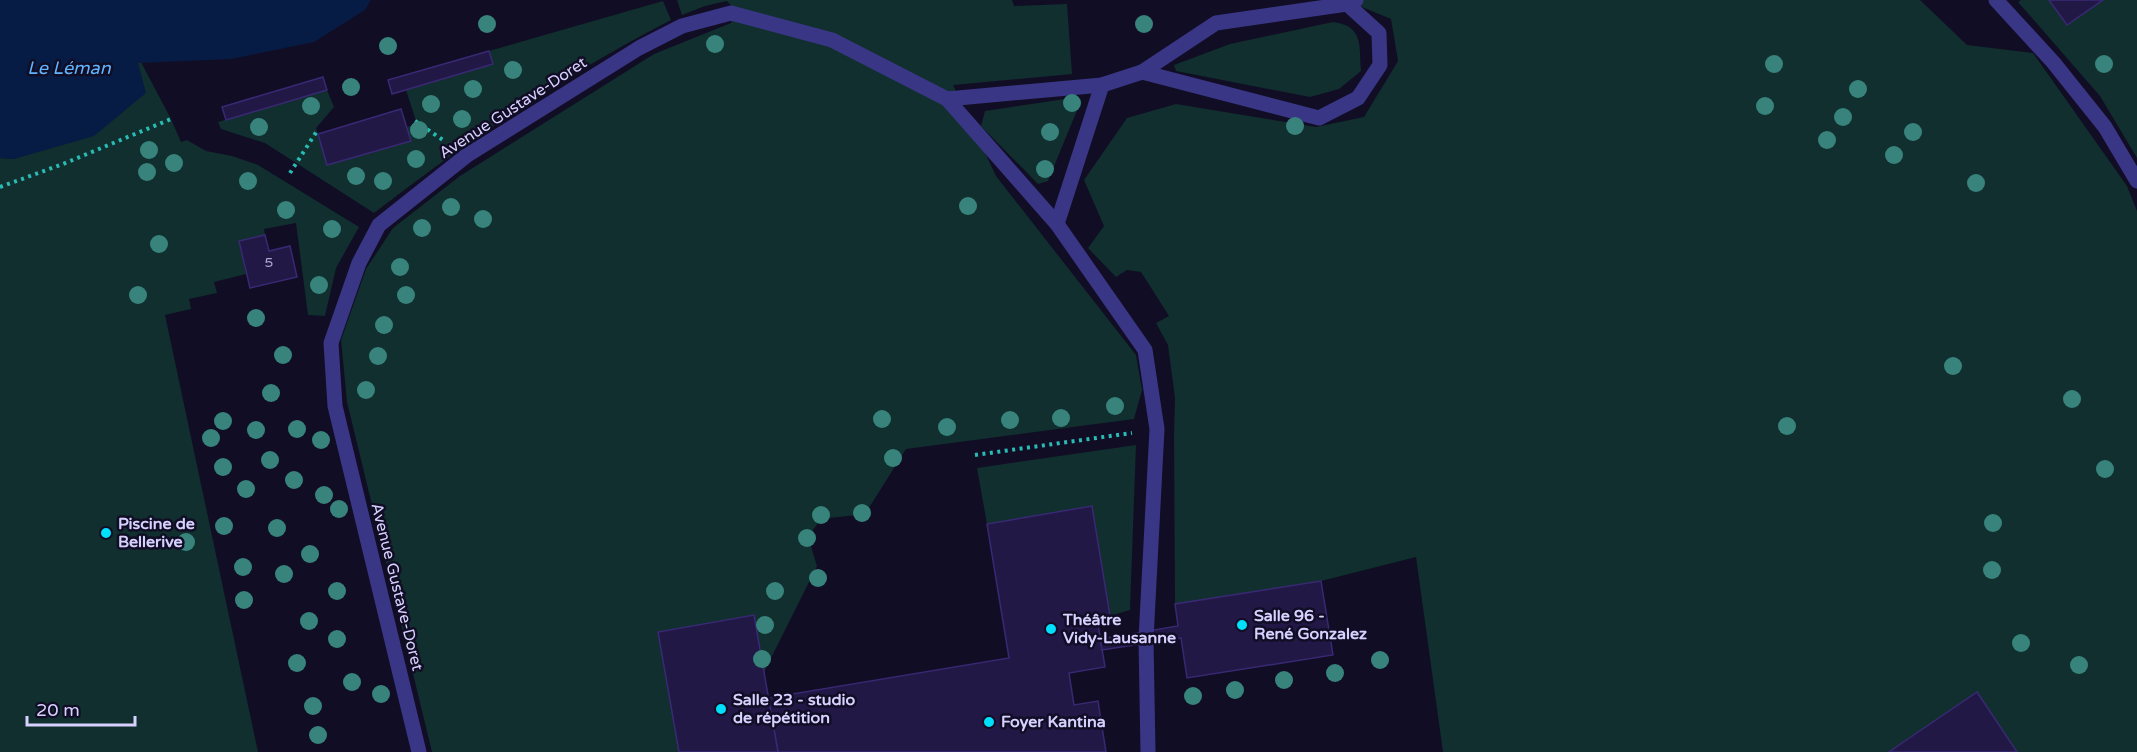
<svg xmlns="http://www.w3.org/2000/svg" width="2137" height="752" viewBox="0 0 2137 752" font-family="'Varela Round',sans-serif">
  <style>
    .green { fill: #102f2e }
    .water { fill: #071c44 }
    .building { fill: #221846; stroke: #392974; stroke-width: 1.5 }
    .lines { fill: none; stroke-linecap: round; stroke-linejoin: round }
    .path { stroke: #29bbb4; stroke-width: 4; stroke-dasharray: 3 4.5; stroke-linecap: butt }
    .pedestrian { stroke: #3a3686; stroke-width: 15 }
    .minor { stroke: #3a3686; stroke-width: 15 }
    .tree { fill: #38847c }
    .poi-dot { fill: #00dffc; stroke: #110d25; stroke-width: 2 }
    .labels { text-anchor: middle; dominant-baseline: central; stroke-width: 5; stroke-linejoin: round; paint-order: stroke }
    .number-label { font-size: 14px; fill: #aaa3d1 }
    .street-label { font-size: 16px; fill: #d7d1ff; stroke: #110d25 }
    .poi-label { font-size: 16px; font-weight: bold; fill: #d7d1ff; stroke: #110d25; text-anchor: start }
    .water-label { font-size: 18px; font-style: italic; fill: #5fb3ff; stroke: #110d25 }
  </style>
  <rect width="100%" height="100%" fill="#110d25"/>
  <g class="green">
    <path d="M677 0H1012L1014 6 1067 4 1072 74 953 85 996 176 1136 355 1142 390 1134 419 906 449 865 514 821 519 808 537 817 566 764 672 658 632 679 752H432L347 402 341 340 366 269 393 228 460 176 654 54 731 23 734 9 727 1 705 6 682 15Z"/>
    <path d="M1345 0H1920L1967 45 2033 53 2127 186 2137 211V752H1443L1416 557 1321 581 1175 604 1174 435 1175 398 1168 345 1156 323 1169 316 1141 272 1127 270 1116 277 1088 248 1104 226 1084 180 1127 118 1176 104 1316 127 1364 117 1398 61 1391 19Z"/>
    <path d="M2021 0H2049L2067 25 2103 0H2137V158L2100 96 2018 2Z"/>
    <path d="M663 1 671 20C566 74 467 141 374 213L265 143 221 129 218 122 327 90 334 107 316 128 328 165 410 141 407 127 417 124 406 90 493 64 489 51Z"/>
    <path d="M1333 22C1364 26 1359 46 1361 71L1339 89 1310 97 1176 71 1174 65 1230 44Z"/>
    <path d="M141 62 171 119 181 142 187 140 206 151 232 156 258 165 359 227 336 268 325 316 308 315 296 223 264 229 265 235 239 241 246 274 214 282 217 293 189 299 191 309 165 315 258 752H0V158L15 159 137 63Z"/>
    <path d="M1072 98 1078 108 1048 181 1038 184 981 126 985 111Z"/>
    <path d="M1136 445 1130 610 1110 616 1092 506 987 524 977 468Z"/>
  </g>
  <path class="water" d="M0 0H371L365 10 314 42 231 59 138 63 146 93 94 136 14 159 0 158Z"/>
  <g class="building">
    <path d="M2049 0H2103L2067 25Z"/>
    <path d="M489 51 493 64 392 94 388 80Z"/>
    <path d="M323 77 327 90 226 120 222 107Z"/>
    <path d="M401 109 411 141 327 165 318 134Z"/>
    <path d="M265 235 269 251 290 246 297 277 250 288 239 241Z"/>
    <path d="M1092 506 1110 616 1097 618 1105 667 1069 673 1074 705 1098 701 1106 752H778L768 698 1009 658 987 524Z"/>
    <path d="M1321 581 1333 655 1187 678 1181 638 1102 650 1100 639 1178 626 1175 604Z"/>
    <path d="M754 615 778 752H679L658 632Z"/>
    <path d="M1977 692 2017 752H1889L1899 745Z"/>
  </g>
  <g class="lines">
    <g class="path">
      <path d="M415 121 443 140"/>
      <path d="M290 173 317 131"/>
      <path d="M0 187 63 164 171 119"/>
      <path d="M975 455 1132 433"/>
    </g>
    <g class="pedestrian">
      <path d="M1996 0 2053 62 2105 127 2137 181"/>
      <path d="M1142 72 1319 118 1358 98 1380 65 1379 33 1347 4"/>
      <path d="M947 99 1102 85 1142 72 1216 23 1347 4 1356 0"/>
      <path d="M1057 224 1102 85"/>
      <path d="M419 752 335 406 331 343 359 263 379 225 466 156 639 48 682 26 731 13 832 40 947 99 1057 224 1145 350 1157 429 1146 639"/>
    </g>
    <path class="minor" d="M1146 639 1148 752"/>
  </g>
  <g class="tree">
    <circle cx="487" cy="24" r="9"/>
    <circle cx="1144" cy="24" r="9"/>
    <circle cx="715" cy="44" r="9"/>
    <circle cx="388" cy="46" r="9"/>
    <circle cx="1774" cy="64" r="9"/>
    <circle cx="2104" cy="64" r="9"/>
    <circle cx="513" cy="70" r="9"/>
    <circle cx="351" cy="87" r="9"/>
    <circle cx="473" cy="89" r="9"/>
    <circle cx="1858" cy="89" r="9"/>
    <circle cx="1072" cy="103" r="9"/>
    <circle cx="431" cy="104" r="9"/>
    <circle cx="311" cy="106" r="9"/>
    <circle cx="1765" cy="106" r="9"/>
    <circle cx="1843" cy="117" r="9"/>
    <circle cx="462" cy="119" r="9"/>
    <circle cx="1295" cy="126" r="9"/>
    <circle cx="259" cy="127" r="9"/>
    <circle cx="419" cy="130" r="9"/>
    <circle cx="1050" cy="132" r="9"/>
    <circle cx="1913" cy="132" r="9"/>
    <circle cx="1827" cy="140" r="9"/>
    <circle cx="149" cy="150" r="9"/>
    <circle cx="1894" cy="155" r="9"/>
    <circle cx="416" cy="159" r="9"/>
    <circle cx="174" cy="163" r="9"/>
    <circle cx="1045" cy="169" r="9"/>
    <circle cx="147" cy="172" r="9"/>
    <circle cx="356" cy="176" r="9"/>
    <circle cx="248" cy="181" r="9"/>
    <circle cx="383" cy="181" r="9"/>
    <circle cx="1976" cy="183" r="9"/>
    <circle cx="968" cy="206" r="9"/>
    <circle cx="451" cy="207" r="9"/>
    <circle cx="286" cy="210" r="9"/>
    <circle cx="483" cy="219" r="9"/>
    <circle cx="422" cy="228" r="9"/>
    <circle cx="332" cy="229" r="9"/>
    <circle cx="159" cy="244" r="9"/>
    <circle cx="400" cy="267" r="9"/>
    <circle cx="319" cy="285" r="9"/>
    <circle cx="138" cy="295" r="9"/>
    <circle cx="406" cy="295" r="9"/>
    <circle cx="256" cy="318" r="9"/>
    <circle cx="384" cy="325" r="9"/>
    <circle cx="283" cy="355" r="9"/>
    <circle cx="378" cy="356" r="9"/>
    <circle cx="1953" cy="366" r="9"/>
    <circle cx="366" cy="390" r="9"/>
    <circle cx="271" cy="393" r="9"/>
    <circle cx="2072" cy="399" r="9"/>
    <circle cx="1115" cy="406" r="9"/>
    <circle cx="1061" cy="418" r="9"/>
    <circle cx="882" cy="419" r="9"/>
    <circle cx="1010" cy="420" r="9"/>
    <circle cx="223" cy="421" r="9"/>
    <circle cx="1787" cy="426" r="9"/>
    <circle cx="947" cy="427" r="9"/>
    <circle cx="297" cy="429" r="9"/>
    <circle cx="256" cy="430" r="9"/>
    <circle cx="211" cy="438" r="9"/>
    <circle cx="321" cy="440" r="9"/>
    <circle cx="893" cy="458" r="9"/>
    <circle cx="270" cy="460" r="9"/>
    <circle cx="223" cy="467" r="9"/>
    <circle cx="2105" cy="469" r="9"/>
    <circle cx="294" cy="480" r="9"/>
    <circle cx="246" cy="489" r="9"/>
    <circle cx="324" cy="495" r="9"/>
    <circle cx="339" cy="509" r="9"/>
    <circle cx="862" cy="513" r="9"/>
    <circle cx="821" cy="515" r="9"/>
    <circle cx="1993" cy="523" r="9"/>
    <circle cx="224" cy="526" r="9"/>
    <circle cx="277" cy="528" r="9"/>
    <circle cx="807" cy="538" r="9"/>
    <circle cx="186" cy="542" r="9"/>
    <circle cx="310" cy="554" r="9"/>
    <circle cx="243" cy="567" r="9"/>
    <circle cx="1992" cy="570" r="9"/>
    <circle cx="284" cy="574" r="9"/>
    <circle cx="818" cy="578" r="9"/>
    <circle cx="337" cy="591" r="9"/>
    <circle cx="775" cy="591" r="9"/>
    <circle cx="244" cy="600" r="9"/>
    <circle cx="309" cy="621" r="9"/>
    <circle cx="765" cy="625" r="9"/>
    <circle cx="337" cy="639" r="9"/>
    <circle cx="2021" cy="643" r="9"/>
    <circle cx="762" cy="659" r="9"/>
    <circle cx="1380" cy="660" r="9"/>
    <circle cx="297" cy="663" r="9"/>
    <circle cx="2079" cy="665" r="9"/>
    <circle cx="1335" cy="673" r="9"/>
    <circle cx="1284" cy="680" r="9"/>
    <circle cx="352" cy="682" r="9"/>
    <circle cx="1235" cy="690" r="9"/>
    <circle cx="381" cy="694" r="9"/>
    <circle cx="1193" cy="696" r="9"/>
    <circle cx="313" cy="706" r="9"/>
    <circle cx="318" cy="735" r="9"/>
  </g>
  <g class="poi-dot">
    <circle cx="106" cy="533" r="6"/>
    <circle cx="1242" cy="625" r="6"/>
    <circle cx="1051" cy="629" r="6"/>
    <circle cx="721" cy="709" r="6"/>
    <circle cx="989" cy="722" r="6"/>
  </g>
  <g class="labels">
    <g class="number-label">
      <text x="269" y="262">5</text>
    </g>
    <g class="street-label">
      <text transform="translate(513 108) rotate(-33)">Avenue Gustave-Doret</text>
      <text transform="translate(397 587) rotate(76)">Avenue Gustave-Doret</text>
    </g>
    <g class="poi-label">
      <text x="118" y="524">Piscine de<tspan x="118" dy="18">Bellerive</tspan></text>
      <text x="1254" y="616">Salle 96 -<tspan x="1254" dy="18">René Gonzalez</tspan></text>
      <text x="1063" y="620">Théâtre<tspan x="1063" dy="18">Vidy-Lausanne</tspan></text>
      <text x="733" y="700">Salle 23 - studio<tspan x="733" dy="18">de répétition</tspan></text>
      <text x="1001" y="722">Foyer Kantina</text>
    </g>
    <g class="water-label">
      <text x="69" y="68">Le Léman</text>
    </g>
  </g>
  <path d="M27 716v9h108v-9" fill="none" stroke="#d7d1ff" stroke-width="3"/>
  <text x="36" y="716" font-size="18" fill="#d7d1ff" stroke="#110d25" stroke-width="4.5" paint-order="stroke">20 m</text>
</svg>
